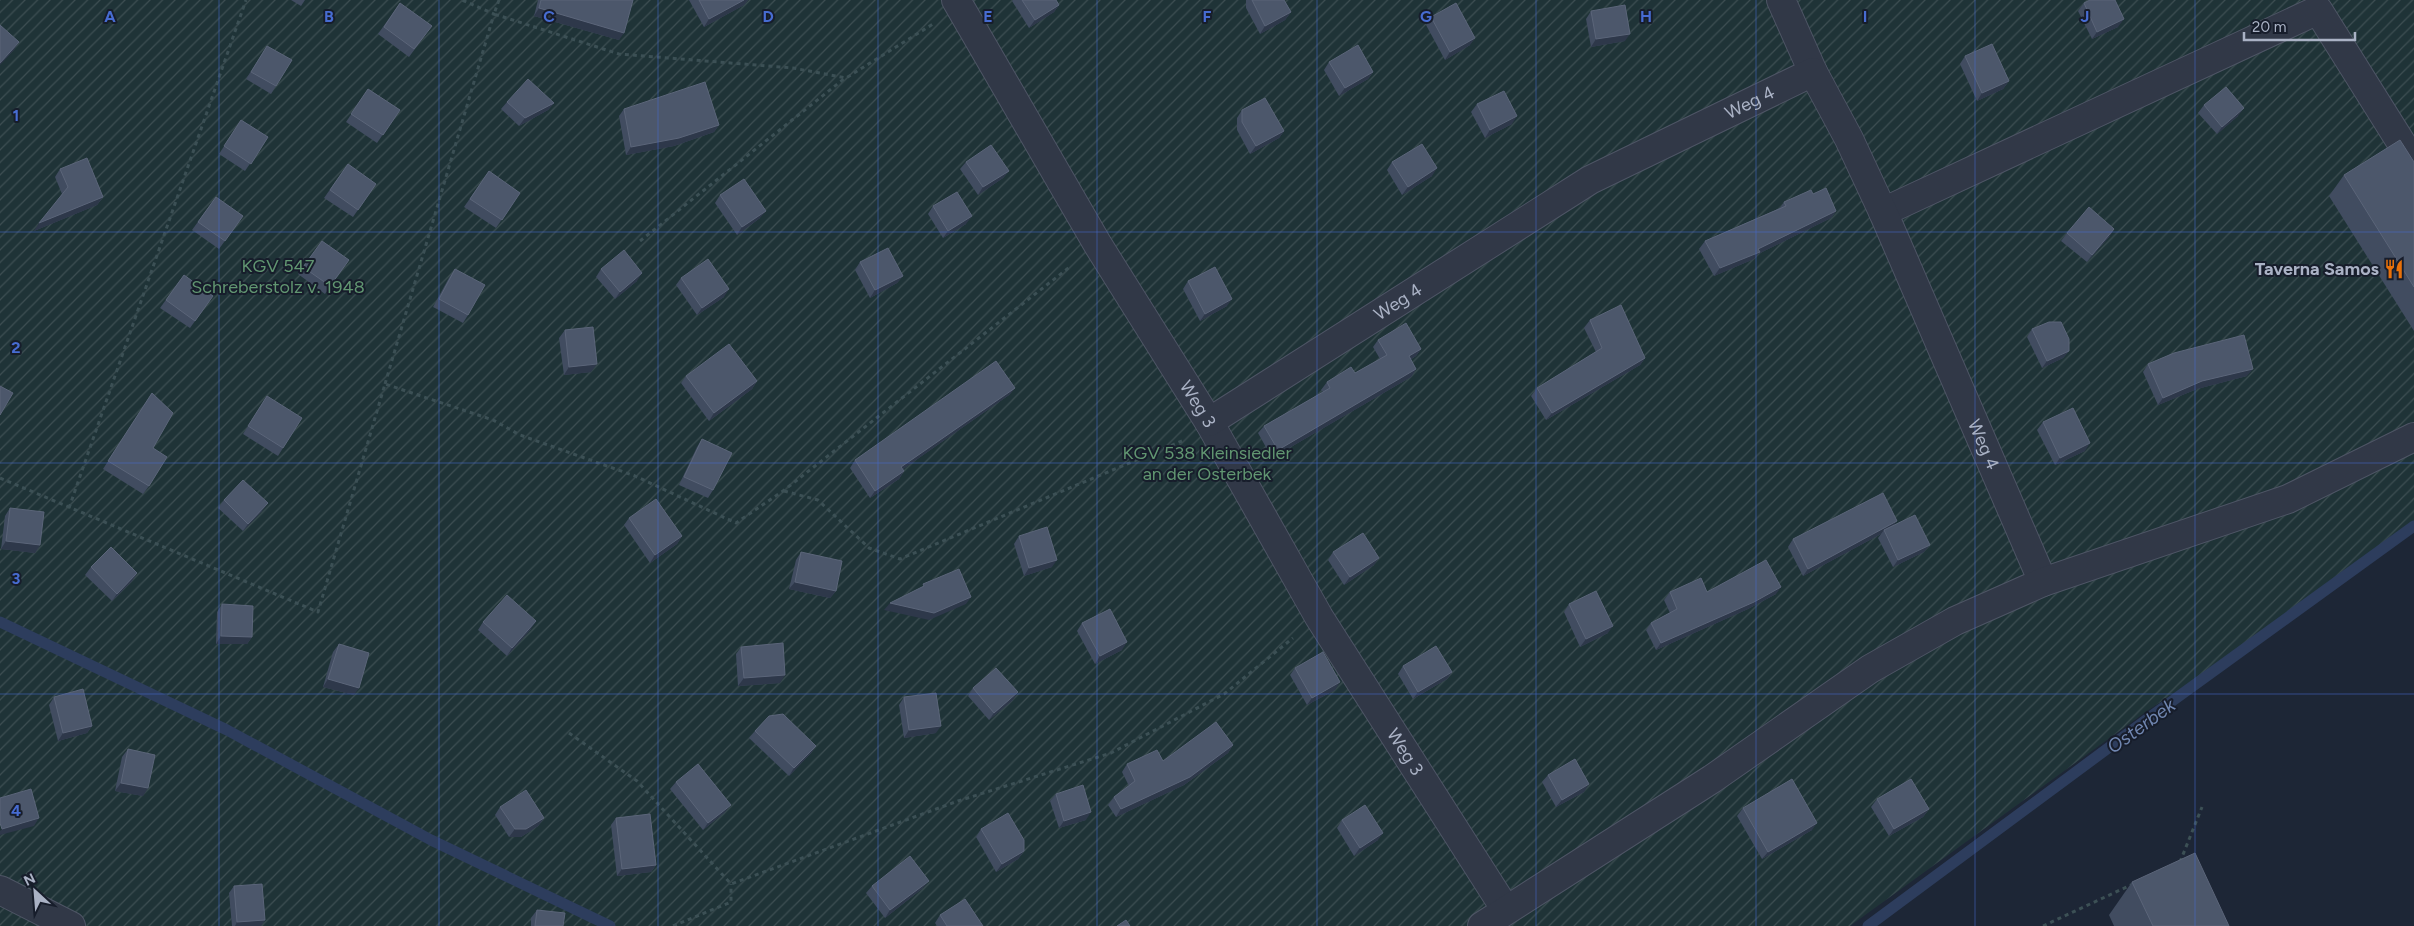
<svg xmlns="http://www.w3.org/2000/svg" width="2414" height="926" viewBox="0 0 2414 926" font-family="Figtree,sans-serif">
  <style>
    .garden { fill: url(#garden-furrows) }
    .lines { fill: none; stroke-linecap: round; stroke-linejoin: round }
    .stream { stroke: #2d3d5d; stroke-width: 11 }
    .minor-casing { stroke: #4e5565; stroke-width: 30 }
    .path { stroke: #3c5055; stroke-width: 3; stroke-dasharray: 4 4; stroke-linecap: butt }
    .minor { stroke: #313847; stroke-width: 28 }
    .wall { fill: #414c60 }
    .shaded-wall { fill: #2e384a }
    .building { fill: #4c576b; stroke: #5b6579 }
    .grid { fill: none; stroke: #476cd2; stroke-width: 1; stroke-opacity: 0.55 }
    .labels { text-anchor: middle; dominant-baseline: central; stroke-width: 4; stroke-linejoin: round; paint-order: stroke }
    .street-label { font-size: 18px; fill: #aab2c5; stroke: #171d2b }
    .park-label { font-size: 18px; fill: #619671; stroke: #171d2b }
    .poi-label { font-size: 18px; font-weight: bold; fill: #aab2c5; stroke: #171d2b; text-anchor: end }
    .water-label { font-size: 19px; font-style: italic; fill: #7086b0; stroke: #171d2b }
    .grid-label { font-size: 16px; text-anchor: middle; font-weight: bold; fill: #476cd2; stroke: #171d2b; stroke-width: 4; stroke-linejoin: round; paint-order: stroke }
  </style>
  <defs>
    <pattern id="garden-furrows" width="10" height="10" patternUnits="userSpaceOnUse" patternTransform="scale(1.25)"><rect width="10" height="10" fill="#1f3337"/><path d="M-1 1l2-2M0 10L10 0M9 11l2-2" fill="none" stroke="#3d4e52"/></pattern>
  </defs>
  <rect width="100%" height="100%" fill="#1d2636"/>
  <path class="garden" d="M0 0H2414V532L2147 711 1850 926H0Z"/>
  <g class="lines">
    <g class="stream">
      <path d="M0 622 227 730 431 840 610 926"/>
      <path d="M1868 926 2146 720 2414 526"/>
    </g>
    <defs>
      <g id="minor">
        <path id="s1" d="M956 0 1098 245 1209 422 1319 617 1506 910"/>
        <path d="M1781 0 1813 72"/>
        <path d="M1883 212 2318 10 2414 163"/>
        <path id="s2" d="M1209 422 1590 180 1813 72 1849 139 1883 212 2043 582"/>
        <path d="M0 890 71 926"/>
        <path d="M1482 926 1712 779 1870 669 1955 621 2043 582 2288 499 2414 437"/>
      </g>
    </defs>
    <use href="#minor" class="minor-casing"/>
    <g class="path">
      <path d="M499 0 494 14 619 54 793 68 846 78 933 24"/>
      <path d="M640 241 845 78"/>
      <path d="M385 384 494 14 462 0"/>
      <path d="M0 478 318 612 385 384 493 420 520 435 635 476 736 523 783 491 1071 266"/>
      <path d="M784 491 818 500 869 548 900 559 1182 441"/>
      <path d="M69 508 246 0"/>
      <path d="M569 733 637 781 731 884 958 801 1111 753 1224 694 1293 638"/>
      <path d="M2180 862 2202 807"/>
      <path d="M673 926 731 902V884"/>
      <path d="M2043 926 2133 884"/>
    </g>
    <use href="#minor" class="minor"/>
  </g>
  <g class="wall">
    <path d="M291 0H305L301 6Z"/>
    <path d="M538 0H633L619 40 534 16Z"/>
    <path d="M689 0H748L744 5 704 27Z"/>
    <path d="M1013 0H1056L1059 5 1054 12 1029 28 1012 1Z"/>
    <path d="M1246 0H1284L1291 12 1285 20 1260 34 1246 8Z"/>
    <path d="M400 3 426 34 409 57 378 34Z"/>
    <path d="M2084 3 2118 27 2092 39 2078 11Z"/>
    <path d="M1591 11 1625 41 1591 47 1586 19Z"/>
    <path d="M1431 17 1470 45 1445 60 1426 25Z"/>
    <path d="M267 46 276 86 271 94 246 79Z"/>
    <path d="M1965 56 2009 81 2003 89 1977 101 1960 64Z"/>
    <path d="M1329 62 1373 72 1368 79 1339 96 1324 70Z"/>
    <path d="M368 89 400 110 377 143 346 122Z"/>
    <path d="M507 102 554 103 548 110 519 126 501 109Z"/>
    <path d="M1477 104 1512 124 1485 138 1471 112Z"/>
    <path d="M2204 105 2238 116 2217 134 2198 113Z"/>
    <path d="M624 109 719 125 714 132 674 146 626 155 619 116Z"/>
    <path d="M1242 110 1284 131 1279 138 1250 154 1237 130V118Z"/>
    <path d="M241 120 268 137 245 171 219 154Z"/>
    <path d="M966 162 1009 171 1003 178 978 195 960 169Z"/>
    <path d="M1392 162 1432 176 1402 195 1387 170Z"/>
    <path d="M2414 162V331L2329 196 2344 175Z"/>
    <path d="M348 164 376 184 353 217 324 198Z"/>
    <path d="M60 169 103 197 97 205 34 231 62 194 55 177Z"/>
    <path d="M489 171 520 193 496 228 464 207Z"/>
    <path d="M1813 194 1836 211 1831 218 1758 254 1754 259 1714 276 1699 249 1705 241 1780 208 1784 202Z"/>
    <path d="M720 195 760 218 737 235 715 203Z"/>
    <path d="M216 197 243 216 219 249 192 230Z"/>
    <path d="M933 206 966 224 943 238 928 214Z"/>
    <path d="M2114 229 2109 237 2087 262 2061 241 2067 233Z"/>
    <path d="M322 241 349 260 325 294 298 274Z"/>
    <path d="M860 262 903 276 897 283 870 298 855 270Z"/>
    <path d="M455 269 468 315 463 323 433 307 450 276Z"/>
    <path d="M601 269 637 281 615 299 596 277Z"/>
    <path d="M184 275 213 296 190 328 160 308Z"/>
    <path d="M681 278 724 297 697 315 676 285Z"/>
    <path d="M1188 281 1227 306 1200 321 1183 289Z"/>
    <path d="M1590 320 1645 358 1640 365 1546 420 1531 396 1537 388 1596 352 1584 328Z"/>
    <path d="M2032 329 2069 351 2063 358 2042 368 2027 337Z"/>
    <path d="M565 330 591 372 564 375 559 338Z"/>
    <path d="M1378 340 1421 349 1416 356 1410 360 1416 369 1411 377 1272 458 1258 433 1264 426 1323 392 1321 390 1327 382 1355 373 1380 359 1373 347Z"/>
    <path d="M2148 364 2247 376 2197 389 2158 405 2143 372Z"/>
    <path d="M686 376 757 381 752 389 709 421 681 383Z"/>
    <path d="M1015 388 1009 395 903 469 904 471 899 479 870 498 850 468 855 460Z"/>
    <path d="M152 393 153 448 149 486 143 494 103 469Z"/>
    <path d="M267 396 283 448 278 456 243 434Z"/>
    <path d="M2043 422 2085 451 2055 465 2037 430Z"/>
    <path d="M702 439 713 490 708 498 679 485 697 447Z"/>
    <path d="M224 500 262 511 243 531 218 508Z"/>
    <path d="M10 508 40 545 35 553 1 549 5 516Z"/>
    <path d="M629 518 682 536 677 544 650 563 624 525Z"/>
    <path d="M1893 526 1924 552 1893 567 1878 538 1881 534 1803 576 1788 547 1793 539Z"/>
    <path d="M1019 536 1052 567 1024 576 1014 544Z"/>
    <path d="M801 552 836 591 830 598 789 589 796 560Z"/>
    <path d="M1333 552 1374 565 1344 585 1328 560Z"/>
    <path d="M91 567 137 573 132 581 112 601 85 575Z"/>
    <path d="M1670 592H1707L1776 594 1748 609 1656 650 1646 630 1651 623 1670 613 1664 600Z"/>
    <path d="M222 604 252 637 247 644H216L217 612Z"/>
    <path d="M1569 604 1608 633 1580 647 1564 612Z"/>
    <path d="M483 622 531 629 507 656 478 630Z"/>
    <path d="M1082 623 1122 650 1095 664 1077 631Z"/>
    <path d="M339 644 354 695 323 687 333 652Z"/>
    <path d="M741 647 780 683 738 686 736 654Z"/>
    <path d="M1403 666 1452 672 1447 679 1413 699 1398 674Z"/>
    <path d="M1295 668 1335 690 1307 705 1290 675Z"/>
    <path d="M973 688 1013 700 989 720 968 696Z"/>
    <path d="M54 697 92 726 87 733 58 741 49 705Z"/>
    <path d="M904 697 936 733 904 738 899 705Z"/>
    <path d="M755 731 816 746 811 753 789 776 749 738Z"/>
    <path d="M1233 745 1228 753 1184 785 1116 817 1108 805 1114 797 1129 786 1122 772 1127 764 1163 761Z"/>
    <path d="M128 749 143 796 115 791 122 757Z"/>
    <path d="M1548 775 1584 792 1556 807 1542 782Z"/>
    <path d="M676 782 725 812 703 830 670 789Z"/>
    <path d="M1056 794 1086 820 1059 828 1050 801Z"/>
    <path d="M1877 799 1929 809 1923 817 1889 836 1871 807Z"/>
    <path d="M500 807 544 818 538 826 521 837H509L495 815Z"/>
    <path d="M1743 808 1812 830 1762 859 1737 816Z"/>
    <path d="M616 818 656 865 651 872 617 876 611 825Z"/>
    <path d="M1342 820 1378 840 1354 856 1337 828Z"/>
    <path d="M981 829 1024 851 1018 859 996 872 976 837Z"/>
    <path d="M2132 882 2229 926H2114L2109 915Z"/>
    <path d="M234 886 265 920 261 926H232L229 893Z"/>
    <path d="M872 886 923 888 885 918 866 893Z"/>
    <path d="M537 910 563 926H531V918Z"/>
    <path d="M940 915 983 926H937L935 923Z"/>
  </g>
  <g class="shaded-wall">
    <path d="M744 0H748L744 5 704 27 709 19Z"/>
    <path d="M1059 5 1054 12 1029 28 1035 20Z"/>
    <path d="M539 8 624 33 619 40 534 16Z"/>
    <path d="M1291 12 1285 20 1260 34 1265 26Z"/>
    <path d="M2124 19 2118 27 2092 39 2097 32Z"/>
    <path d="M1630 34 1625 41 1591 47 1596 39Z"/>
    <path d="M1475 38 1470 45 1445 60 1450 52Z"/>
    <path d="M19 42 14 50 0 65V63Z"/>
    <path d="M1373 72 1368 79 1339 96 1345 88Z"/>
    <path d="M2009 81 2003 89 1977 101 1982 93Z"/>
    <path d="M554 103 548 110 519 126 525 118Z"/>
    <path d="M2244 108 2238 116 2217 134 2222 127Z"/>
    <path d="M1517 116 1512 124 1485 138 1490 130Z"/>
    <path d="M719 125 714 132 674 146 626 155 631 147Z"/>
    <path d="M1284 131 1279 138 1250 154 1256 146Z"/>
    <path d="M1437 168 1432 176 1402 195 1408 187Z"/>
    <path d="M1009 171 1003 178 978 195 983 187Z"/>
    <path d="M103 197 97 205 34 231 39 223Z"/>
    <path d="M766 211 760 218 737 235 742 227Z"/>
    <path d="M1836 211 1831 218 1758 254 1754 259 1714 276 1720 268Z"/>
    <path d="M972 216 966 224 943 238 948 231Z"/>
    <path d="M2114 229 2109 237 2087 262 2092 255Z"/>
    <path d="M642 273 637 281 615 299 620 292Z"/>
    <path d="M903 276 897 283 870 298 875 290Z"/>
    <path d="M729 289 724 297 697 315 702 308Z"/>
    <path d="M1232 299 1227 306 1200 321 1205 314Z"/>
    <path d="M1421 349 1416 356 1403 364 1409 356Z"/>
    <path d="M2069 351 2063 358 2042 368 2047 361Z"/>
    <path d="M1645 358 1640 365 1546 420 1552 413Z"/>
    <path d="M597 364 591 372 564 375 569 367Z"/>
    <path d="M1416 369 1411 377 1272 458 1278 450Z"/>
    <path d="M2253 369 2247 376 2197 389 2158 405 2163 398 2202 381Z"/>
    <path d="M757 381 752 389 709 421 714 413Z"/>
    <path d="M1015 388 1009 395 896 474 901 467Z"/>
    <path d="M2090 443 2085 451 2055 465 2060 458Z"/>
    <path d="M904 471 899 479 870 498 875 491Z"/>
    <path d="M268 503 262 511 243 531 248 524Z"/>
    <path d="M1897 521 1891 529 1884 530 1881 534 1803 576 1808 569Z"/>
    <path d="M682 536 677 544 650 563 655 555Z"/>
    <path d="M6 541 40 545 35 553 1 549Z"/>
    <path d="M1930 545 1924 552 1893 567 1898 560Z"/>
    <path d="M1379 558 1374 565 1344 585 1350 577Z"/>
    <path d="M1057 560 1052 567 1024 576 1029 568Z"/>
    <path d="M137 573 132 581 112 601 117 594Z"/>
    <path d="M795 582 836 591 830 598 789 589Z"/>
    <path d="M1781 587 1776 594 1748 609 1656 650 1661 643Z"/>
    <path d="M971 597 966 604 929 620 884 610 890 603Z"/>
    <path d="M536 621 531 629 507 656 512 648Z"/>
    <path d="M1613 626 1608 633 1580 647 1586 639Z"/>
    <path d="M221 636 252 637 247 644H216Z"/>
    <path d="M1127 642 1122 650 1095 664 1100 656Z"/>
    <path d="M1452 672 1447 679 1413 699 1418 692Z"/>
    <path d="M785 675 780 683 738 686 744 678Z"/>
    <path d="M328 679 359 688 354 695 323 687Z"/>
    <path d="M1340 682 1335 690 1307 705 1312 698Z"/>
    <path d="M1018 692 1013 700 989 720 994 713Z"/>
    <path d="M92 726 87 733 58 741 63 733Z"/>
    <path d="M941 726 936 733 904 738 909 730Z"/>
    <path d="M1233 745 1228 753 1184 785 1116 817 1121 809Z"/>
    <path d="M816 746 811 753 789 776 794 768Z"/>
    <path d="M121 783 148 788 143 796 115 791Z"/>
    <path d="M1589 784 1584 792 1556 807 1562 800Z"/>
    <path d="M731 805 725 812 703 830 708 823Z"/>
    <path d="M1929 809 1923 817 1889 836 1894 829Z"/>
    <path d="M1091 812 1086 820 1059 828 1064 821Z"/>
    <path d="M39 818 34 826 0 835V831L2 829Z"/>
    <path d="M544 818 538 826 521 837H509L515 829Z"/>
    <path d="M1817 823 1812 830 1762 859 1768 852Z"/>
    <path d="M1383 833 1378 840 1354 856 1360 848Z"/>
    <path d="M1024 851 1018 859 996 872 1002 864Z"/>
    <path d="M656 865 651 872 617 876 622 869Z"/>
    <path d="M929 881 923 888 885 918 890 910Z"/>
    <path d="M265 920 261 926H235L237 922Z"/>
  </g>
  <g class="building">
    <path d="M541 0H633L624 33 539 8Z"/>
    <path d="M699 0H744L709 19Z"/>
    <path d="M1022 0H1056L1059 5 1035 20Z"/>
    <path d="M1252 0H1284L1291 12 1265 26Z"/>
    <path d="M2090 0H2115L2124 19 2097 32 2084 3Z"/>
    <path d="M400 3 432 26 414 49 384 27Z"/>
    <path d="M1456 3 1475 38 1450 52 1431 17Z"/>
    <path d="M1625 5 1630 34 1596 39 1591 11Z"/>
    <path d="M0 25 19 42 0 63Z"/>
    <path d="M1992 44 2009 81 1982 93 1965 56Z"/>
    <path d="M1358 45 1373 72 1345 88 1329 62Z"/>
    <path d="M267 46 292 60 276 86 251 72Z"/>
    <path d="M528 79 554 103 525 118 507 102Z"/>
    <path d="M705 82 719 125 679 138 631 147 624 109Z"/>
    <path d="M2226 87 2244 108 2222 127 2204 105Z"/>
    <path d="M368 89 400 110 383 135 351 114Z"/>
    <path d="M1504 91 1517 116 1490 130 1477 104Z"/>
    <path d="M1265 98 1284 131 1256 146 1242 122V110Z"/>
    <path d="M241 120 268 137 251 164 224 146Z"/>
    <path d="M2400 140 2414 162V287L2344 175Z"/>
    <path d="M1422 144 1437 168 1408 187 1392 162Z"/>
    <path d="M991 145 1009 171 983 187 966 162Z"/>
    <path d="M87 158 103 197 39 223 68 187 60 169Z"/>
    <path d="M348 164 376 184 358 210 330 190Z"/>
    <path d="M489 171 520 193 502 220 470 199Z"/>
    <path d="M744 179 766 211 742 227 720 195Z"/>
    <path d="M1826 188 1836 211 1758 249 1760 252 1720 268 1705 241 1786 206 1784 202 1811 190 1813 194Z"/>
    <path d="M957 192 972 216 948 231 933 206Z"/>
    <path d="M216 197 243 216 225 241 198 222Z"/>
    <path d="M2089 207 2114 229 2092 255 2067 233Z"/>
    <path d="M322 241 349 260 330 286 303 267Z"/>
    <path d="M888 248 903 276 875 290 860 262Z"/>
    <path d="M624 250 642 273 620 292 601 269Z"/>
    <path d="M708 259 729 289 702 308 681 278Z"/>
    <path d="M1215 267 1232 299 1205 314 1188 281Z"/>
    <path d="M455 269 485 285 468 315 439 299Z"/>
    <path d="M184 275 213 296 195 321 166 300Z"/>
    <path d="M1621 305 1645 358 1552 413 1537 388 1602 348 1590 320Z"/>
    <path d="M2049 322H2061L2069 339V351L2047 361 2032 329Z"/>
    <path d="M1406 323 1421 349 1409 356 1416 369 1278 450 1264 426 1330 388 1327 382 1351 367 1355 373 1387 355 1378 340Z"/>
    <path d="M593 327 597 364 569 367 565 330Z"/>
    <path d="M2244 335 2253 369 2202 381 2163 398 2148 364 2174 353Z"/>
    <path d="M729 344 757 381 714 413 686 376Z"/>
    <path d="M996 361 1015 388 901 467 904 471 875 491 855 460Z"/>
    <path d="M0 386 13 393 0 415Z"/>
    <path d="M152 393 173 413 153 448 167 457 149 486 108 461Z"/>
    <path d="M267 396 302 418 283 448 248 426Z"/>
    <path d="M2073 408 2090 443 2060 458 2043 422Z"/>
    <path d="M702 439 732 453 713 490 684 477Z"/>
    <path d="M243 480 268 503 248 524 224 500Z"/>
    <path d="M1883 493 1897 521 1808 569 1793 539Z"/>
    <path d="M656 499 682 536 655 555 629 518Z"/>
    <path d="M10 508 44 512 40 545 6 541Z"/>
    <path d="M1915 515 1930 545 1898 560 1884 530Z"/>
    <path d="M1047 527 1057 560 1029 568 1019 536Z"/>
    <path d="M1363 533 1379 558 1350 577 1333 552Z"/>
    <path d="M111 547 137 573 117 594 91 567Z"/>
    <path d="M801 552 842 561 836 591 795 582Z"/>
    <path d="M1766 560 1781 587 1754 602 1661 643 1651 623 1677 609 1670 592 1701 578 1707 592Z"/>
    <path d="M959 569 971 597 934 613 890 603 924 586 923 584Z"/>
    <path d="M1596 591 1613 626 1586 639 1569 604Z"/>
    <path d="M507 595 536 621 512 648 483 622Z"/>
    <path d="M222 604 253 606 252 637 221 636Z"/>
    <path d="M1110 609 1127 642 1100 656 1082 623Z"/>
    <path d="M783 643 785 675 744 678 741 647Z"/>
    <path d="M339 644 369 653 359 688 328 679Z"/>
    <path d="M1436 646 1452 672 1418 692 1403 666Z"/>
    <path d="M1323 652 1340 682 1312 698 1295 668Z"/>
    <path d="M996 668 1018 692 994 713 973 688Z"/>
    <path d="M83 689 92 726 63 733 54 697Z"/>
    <path d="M936 693 941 726 909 730 904 697Z"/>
    <path d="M783 714 816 746 794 768 755 731 769 716Z"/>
    <path d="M1216 722 1233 745 1190 777 1121 809 1114 797 1135 781 1127 764 1157 750 1163 761Z"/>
    <path d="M128 749 155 755 148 788 121 783Z"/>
    <path d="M1575 759 1589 784 1562 800 1548 775Z"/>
    <path d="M698 764 731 805 708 823 676 782Z"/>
    <path d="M1792 779 1817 823 1768 852 1743 808Z"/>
    <path d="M1911 779 1929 809 1894 829 1877 799Z"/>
    <path d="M1083 785 1091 812 1064 821 1056 794Z"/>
    <path d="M31 789 39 818 2 829 0 823V798Z"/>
    <path d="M526 790 544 818 526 829H515L500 807Z"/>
    <path d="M1365 805 1383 833 1360 848 1342 820Z"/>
    <path d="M1008 813 1024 840V851L1002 864 981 829Z"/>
    <path d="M650 814 656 865 622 869 616 818Z"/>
    <path d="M2195 853 2229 926H2153L2132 882Z"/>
    <path d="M910 856 929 881 890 910 872 886Z"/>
    <path d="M262 884 265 920 237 922 234 886Z"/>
    <path d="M965 899 983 926H947L940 915Z"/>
    <path d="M537 910 565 913 563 926H535Z"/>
    <path d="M1126 920 1130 926H1117Z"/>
  </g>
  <path class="grid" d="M219 0V926M439 0V926M658 0V926M878 0V926M1097 0V926M1317 0V926M1536 0V926M1756 0V926M1975 0V926M2195 0V926M0 232H2414M0 463H2414M0 694H2414"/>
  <defs>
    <symbol id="restaurant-bare" viewBox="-9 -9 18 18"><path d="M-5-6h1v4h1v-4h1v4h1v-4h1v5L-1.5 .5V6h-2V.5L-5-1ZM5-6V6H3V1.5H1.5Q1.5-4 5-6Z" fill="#e8710a" stroke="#171d2b" stroke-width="2.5" paint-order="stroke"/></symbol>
  </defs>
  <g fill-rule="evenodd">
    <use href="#restaurant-bare" x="2380" y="255" width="28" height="28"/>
  </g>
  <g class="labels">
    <g class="street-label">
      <text stroke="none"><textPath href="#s2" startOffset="629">Weg 4</textPath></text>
      <text stroke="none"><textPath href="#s2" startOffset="224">Weg 4</textPath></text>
      <text stroke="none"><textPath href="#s1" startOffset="471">Weg 3</textPath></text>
      <text stroke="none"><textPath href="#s2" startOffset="1109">Weg 4</textPath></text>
      <text stroke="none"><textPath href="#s1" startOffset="876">Weg 3</textPath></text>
    </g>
    <g class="park-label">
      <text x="278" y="266">KGV 547<tspan x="278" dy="21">Schreberstolz v. 1948</tspan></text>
      <text x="1207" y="453">KGV 538 Kleinsiedler<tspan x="1207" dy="21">an der Osterbek</tspan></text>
    </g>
    <g class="poi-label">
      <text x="2379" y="269">Taverna Samos</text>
    </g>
    <g class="water-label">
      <text transform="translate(2141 726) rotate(-36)">Osterbek</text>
    </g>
  </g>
  <g class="grid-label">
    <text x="110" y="22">A</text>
    <text x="329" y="22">B</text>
    <text x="549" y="22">C</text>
    <text x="768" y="22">D</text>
    <text x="988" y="22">E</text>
    <text x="1207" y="22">F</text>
    <text x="1426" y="22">G</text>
    <text x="1646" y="22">H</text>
    <text x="1865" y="22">I</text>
    <text x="2085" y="22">J</text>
    <text x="16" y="121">1</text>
    <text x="16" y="353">2</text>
    <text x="16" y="584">3</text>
    <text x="16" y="816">4</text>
  </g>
  <g transform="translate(35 891) rotate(334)" stroke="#171d2b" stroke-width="4" paint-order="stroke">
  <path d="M0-4L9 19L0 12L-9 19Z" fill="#aab2c5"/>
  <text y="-8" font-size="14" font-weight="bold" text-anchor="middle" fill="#aab2c5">N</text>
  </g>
  <path d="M2244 32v8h111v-8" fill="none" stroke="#aab2c5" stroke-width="2.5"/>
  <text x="2252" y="32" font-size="15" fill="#aab2c5" stroke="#171d2b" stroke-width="4" paint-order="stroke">20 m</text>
</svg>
